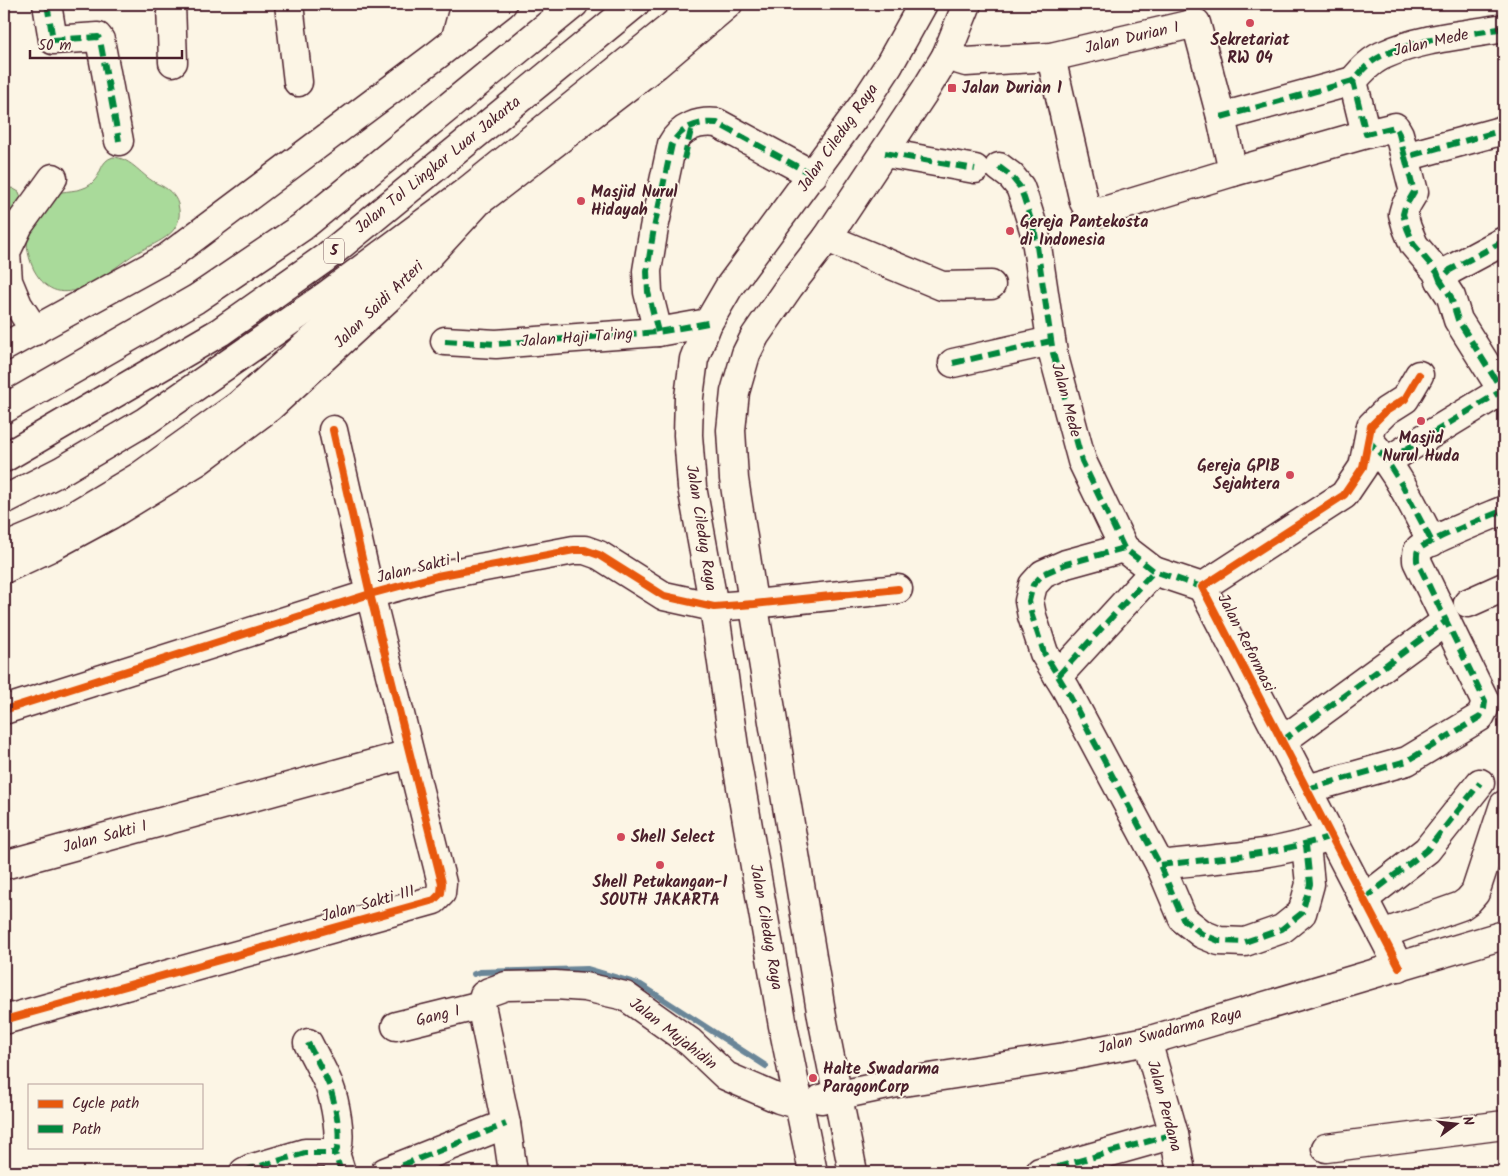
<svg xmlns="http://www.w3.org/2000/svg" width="1508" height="1176" viewBox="0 0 1508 1176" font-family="Kalam,sans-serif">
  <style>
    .green { fill: #a9da9a; stroke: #7a7c62 }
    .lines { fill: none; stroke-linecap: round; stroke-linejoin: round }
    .stream { stroke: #6a8698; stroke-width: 6 }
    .minor-casing { stroke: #4a1f2b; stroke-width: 31 }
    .major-casing { stroke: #4a1f2b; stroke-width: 31 }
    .highway-casing { stroke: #4a1f2b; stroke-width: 31 }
    .minor { stroke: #fcf5e5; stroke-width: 28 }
    .major { stroke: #fcf5e5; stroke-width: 28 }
    .highway { stroke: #fcf5e5; stroke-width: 28 }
    .quiet { stroke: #00873e; stroke-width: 6; stroke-dasharray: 12 6; stroke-linecap: butt }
    .cycleway-casing { stroke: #fcf5e5; stroke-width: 11 }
    .cycleway { stroke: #e8590c; stroke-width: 8 }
    .poi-dot { fill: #d1495b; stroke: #fcf5e5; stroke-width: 2 }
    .labels { text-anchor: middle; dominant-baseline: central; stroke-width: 4; stroke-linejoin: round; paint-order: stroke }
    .shield { fill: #fcf5e5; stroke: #7f5f63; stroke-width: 1 }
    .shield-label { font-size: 15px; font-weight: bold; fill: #4a1f2b }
    .street-label { font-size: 16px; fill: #4a1f2b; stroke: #fcf5e5 }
    .poi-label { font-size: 16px; font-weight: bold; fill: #4a1f2b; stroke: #fcf5e5; text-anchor: start }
  </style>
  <rect width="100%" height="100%" fill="#fcf5e5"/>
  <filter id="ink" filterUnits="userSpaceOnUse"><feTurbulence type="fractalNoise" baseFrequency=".02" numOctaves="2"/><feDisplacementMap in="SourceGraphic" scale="10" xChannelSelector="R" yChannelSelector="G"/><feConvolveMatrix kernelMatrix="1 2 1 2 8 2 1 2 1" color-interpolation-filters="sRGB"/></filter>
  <g filter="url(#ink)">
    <g class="green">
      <path d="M113 157C132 158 142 177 158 184 167 188 175 194 178 204 186 236 154 242 133 255 105 274 60 318 34 270 30 262 24 243 29 234 36 219 48 206 57 193 69 190 85 192 94 181 102 173 100 161 113 157Z"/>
      <path d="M12 188 19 192 22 200 9 219 4 220V190Z"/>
    </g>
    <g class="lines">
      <path class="stream" d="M474 974 480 972 587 969 641 985 766 1066"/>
      <defs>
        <g id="minor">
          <path d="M47 4 53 40 98 37 100 40 119 141"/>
          <path d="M171 4 173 62"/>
          <path d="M289 4 298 82"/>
          <path d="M455 41 465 4"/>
          <path d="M946 56 966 62 1051 57 1196 23 1221 117 1233 172 1366 134 1395 127 1399 134 1405 157 1504 130"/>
          <path d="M1051 57 1084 202 1088 209 1101 212 1233 172"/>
          <path d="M1221 117 1353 81"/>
          <path d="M1366 134 1353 81C1362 70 1372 59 1386 54 1421 38 1466 35 1504 28"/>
          <path d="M885 153 975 169"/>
          <path d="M1405 157 1414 192 1405 207 1403 214 1407 228 1414 245 1437 272 1440 280"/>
          <path d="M999 167 1011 176 1020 187 1024 198 1035 233 1053 353 1082 461 1124 548 1154 571 1202 587"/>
          <path d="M827 238 942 286 991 285"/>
          <path d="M1504 241 1450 270 1440 280 1451 297 1458 320 1504 393"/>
          <path d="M35 331 18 305 8 281 6 252 19 225 53 178"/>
          <path d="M658 332 648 292 647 271 654 228 672 144C681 127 699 121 717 123L813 175"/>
          <path d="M445 341 496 344 658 332 708 323"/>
          <path d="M953 363 1051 341"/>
          <path d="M1375 447C1399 475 1415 509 1432 542"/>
          <path d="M1387 461 1503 390"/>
          <path d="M1124 548 1066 564 1043 574 1033 585 1029 601 1032 616 1044 653 1066 689 1160 865 1183 919 1202 934 1219 941 1245 942 1282 929 1302 913 1310 884 1306 845"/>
          <path d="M1468 603 1504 587"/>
          <path d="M1058 676 1154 571"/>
          <path d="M4 710 370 594 437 576 574 550H585L599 555 664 596 714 607 754 604 898 589"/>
          <path d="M1282 741 1446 621"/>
          <path d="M1307 789 1407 761 1480 717 1484 709 1485 701 1417 561C1417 557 1416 552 1419 549 1427 541 1490 516 1504 510"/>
          <path d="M4 865 409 754"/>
          <path d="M1160 865C1211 859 1273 856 1321 839"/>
          <path d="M1364 899 1427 850 1480 783"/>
          <path d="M1382 934 1461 906 1468 901 1475 893 1504 805"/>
          <path d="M1399 967 1202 587 1344 495 1363 467 1371 426 1386 411 1405 399 1419 375"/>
          <path d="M4 1020 434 900 441 893 442 883 370 594 333 430"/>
          <path d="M396 1026 481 1005"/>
          <path d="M1147 1041 1174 1134 1181 1172"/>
          <path d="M308 1043C315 1057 323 1071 329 1085 334 1098 344 1142 335 1153L341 1172"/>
          <path d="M1326 1148 1504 1125"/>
          <path d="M244 1172 250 1169 305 1153H335"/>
          <path d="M385 1172 506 1124"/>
          <path d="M513 1172 506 1124 481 1005 484 995 489 992 506 986 555 985 585 987 625 996 690 1042 726 1076 779 1099 799 1105"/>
          <path d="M1040 1172 1174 1134"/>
        </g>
        <g id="major">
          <path d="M4 347 168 257 437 55 502 4"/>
          <path d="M4 569 49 548 110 515 198 461 270 407 399 288 478 202 656 65 728 4"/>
          <path d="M821 1099 897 1083 1065 1057 1147 1041 1504 935"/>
          <path d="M813 1172 783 1026 734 747 714 607 692 487 688 435 689 397 694 359 708 323 729 287 863 105 889 65 923 4"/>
          <path d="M853 1172 822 1017 751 589 734 479 731 430 735 392 746 354 755 336 789 287 827 238 926 89 946 56 967 4"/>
        </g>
        <g id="highway">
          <path d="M4 409 196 299 302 227 574 4"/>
          <path d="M4 458 220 332 325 258 635 4"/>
          <path d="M4 500 61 471 146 421 327 295 467 191 672 26 697 4"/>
          <path d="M4 548 56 526 140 476 239 405 306 345 440 233"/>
        </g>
      </defs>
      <use href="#minor" class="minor-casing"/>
      <use href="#major" class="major-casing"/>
      <use href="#highway" class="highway-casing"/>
      <use href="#minor" class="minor"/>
      <use href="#major" class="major"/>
      <use href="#highway" class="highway"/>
      <g class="quiet">
        <path d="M47 4 53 40 98 37 100 40 119 141"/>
        <path d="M1504 28C1466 35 1421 38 1386 54 1372 59 1362 70 1353 81L1366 134 1395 127 1399 134 1405 157 1504 130"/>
        <path d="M1221 117 1353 81"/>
        <path d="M885 153 975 169"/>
        <path d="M1405 157 1414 192 1405 207 1403 214 1407 228 1414 245 1437 272 1440 280"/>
        <path d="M684 159 692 126"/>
        <path d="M999 167 1011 176 1020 187 1024 198 1035 233 1053 353 1082 461 1124 548 1154 571 1202 587"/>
        <path d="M1504 241 1450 270 1440 280 1451 297 1458 320 1504 393"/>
        <path d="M658 332 648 292 647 271 654 228 672 144C681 127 699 121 717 123L813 175"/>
        <path d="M445 341 496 344 658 332 708 323"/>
        <path d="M953 363 1051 341"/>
        <path d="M1367 439 1387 461 1402 485 1432 542"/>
        <path d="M1387 461 1503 390"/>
        <path d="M1124 548 1066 564 1043 574 1033 585 1029 601 1032 616 1044 653 1066 689 1160 865 1183 919 1202 934 1219 941 1245 942 1282 929 1302 913 1310 884 1306 845"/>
        <path d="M1058 676 1154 571"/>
        <path d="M1282 741 1446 621"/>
        <path d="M1307 789 1407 761 1480 717 1484 709 1485 701 1417 561C1417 557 1416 552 1419 549 1427 541 1490 516 1504 510"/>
        <path d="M1160 865C1217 858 1276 855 1331 836"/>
        <path d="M1364 899 1427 850 1480 783"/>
        <path d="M308 1043C315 1057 323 1071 329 1085 334 1098 344 1142 335 1153L341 1172"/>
        <path d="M244 1172 250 1169 305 1153H335"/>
        <path d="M385 1172 506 1124"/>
        <path d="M1040 1172 1174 1134"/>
      </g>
      <defs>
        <g id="cycleway">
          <path d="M4 710 370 594 437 576 574 550H585L599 555 664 596 714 607 754 604 898 589"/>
          <path d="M1399 967 1202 587 1344 495 1363 467 1371 426 1386 411 1405 399 1419 375"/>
          <path d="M4 1020 434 900 441 893 442 883 370 594 333 430"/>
        </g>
      </defs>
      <use href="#cycleway" class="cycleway-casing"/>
      <use href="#cycleway" class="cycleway"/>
    </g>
  </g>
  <g class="poi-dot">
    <circle cx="1250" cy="23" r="5"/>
    <rect x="947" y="83" width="10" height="10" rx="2.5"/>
    <circle cx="581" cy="201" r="5"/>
    <circle cx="1010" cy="231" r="5"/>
    <circle cx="1421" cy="421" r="5"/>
    <circle cx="1290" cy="475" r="5"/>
    <circle cx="621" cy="837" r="5"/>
    <circle cx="660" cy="865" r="5"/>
    <circle cx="813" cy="1078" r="5"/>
  </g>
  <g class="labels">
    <rect class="shield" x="324" y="238.5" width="20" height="25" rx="4"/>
    <g class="shield-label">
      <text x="334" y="251">5</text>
    </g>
    <g class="street-label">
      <text transform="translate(1132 38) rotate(-13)">Jalan Durian I</text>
      <text transform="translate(1431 43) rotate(-13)">Jalan Mede</text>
      <text transform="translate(838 138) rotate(-55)">Jalan Ciledug Raya</text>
      <text transform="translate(438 165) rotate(-39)">Jalan Tol Lingkar Luar Jakarta</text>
      <text transform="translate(379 305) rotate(-44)">Jalan Saidi Arteri</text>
      <text transform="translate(577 338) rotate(-4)">Jalan Haji Ta'ing</text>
      <text transform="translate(1066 400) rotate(75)">Jalan Mede</text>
      <text transform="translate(701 528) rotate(81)">Jalan Ciledug Raya</text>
      <text transform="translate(419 568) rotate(-14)">Jalan Sakti I</text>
      <text transform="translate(1246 643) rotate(63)">Jalan Reformasi</text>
      <text transform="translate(105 837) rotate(-15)">Jalan Sakti I</text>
      <text transform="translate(368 904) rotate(-16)">Jalan Sakti III</text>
      <text transform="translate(766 927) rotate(80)">Jalan Ciledug Raya</text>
      <text transform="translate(438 1016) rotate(-14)">Gang I</text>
      <text transform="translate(1170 1031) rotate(-14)">Jalan Swadarma Raya</text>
      <text transform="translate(673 1034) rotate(38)">Jalan Mujahidin</text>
      <text transform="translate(1164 1106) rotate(75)">Jalan Perdana</text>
    </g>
    <g class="poi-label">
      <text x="1250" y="40" text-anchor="middle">Sekretariat<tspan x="1250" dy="18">RW 04</tspan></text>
      <text x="962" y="88">Jalan Durian 1</text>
      <text x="591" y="192">Masjid Nurul<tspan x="591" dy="18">Hidayah</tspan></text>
      <text x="1020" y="222">Gereja Pantekosta<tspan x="1020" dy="18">di Indonesia</tspan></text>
      <text x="1421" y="438" text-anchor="middle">Masjid<tspan x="1421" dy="18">Nurul Huda</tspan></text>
      <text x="1280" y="466" text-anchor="end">Gereja GPIB<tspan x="1280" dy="18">Sejahtera</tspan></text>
      <text x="631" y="837">Shell Select</text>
      <text x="660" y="882" text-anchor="middle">Shell Petukangan-1<tspan x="660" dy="18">SOUTH JAKARTA</tspan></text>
      <text x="823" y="1069">Halte Swadarma<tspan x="823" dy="18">ParagonCorp</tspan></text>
    </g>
  </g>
  <rect width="1508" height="1176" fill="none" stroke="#fcf5e5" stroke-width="20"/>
  <rect x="10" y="10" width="1488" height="1156" fill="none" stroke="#4a1f2b" stroke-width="2" filter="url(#ink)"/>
  <rect x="28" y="1084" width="175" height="65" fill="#fcf5e5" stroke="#b59f9b"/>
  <rect x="38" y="1100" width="25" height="8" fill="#e8590c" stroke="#b59f9b"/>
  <text x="72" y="1108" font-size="15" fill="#4a1f2b">Cycle path</text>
  <rect x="38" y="1125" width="25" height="8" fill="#00873e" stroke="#b59f9b"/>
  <text x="72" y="1134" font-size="15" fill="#4a1f2b">Path</text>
  <g transform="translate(1456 1124) rotate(75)" stroke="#fcf5e5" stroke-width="4" paint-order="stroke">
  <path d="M0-4L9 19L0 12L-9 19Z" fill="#4a1f2b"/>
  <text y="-8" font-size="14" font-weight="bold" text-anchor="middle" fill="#4a1f2b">N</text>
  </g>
  <path d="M30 50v8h152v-8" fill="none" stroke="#4a1f2b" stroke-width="2.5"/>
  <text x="38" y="50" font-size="15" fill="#4a1f2b" stroke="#fcf5e5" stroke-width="4" paint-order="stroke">50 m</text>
</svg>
